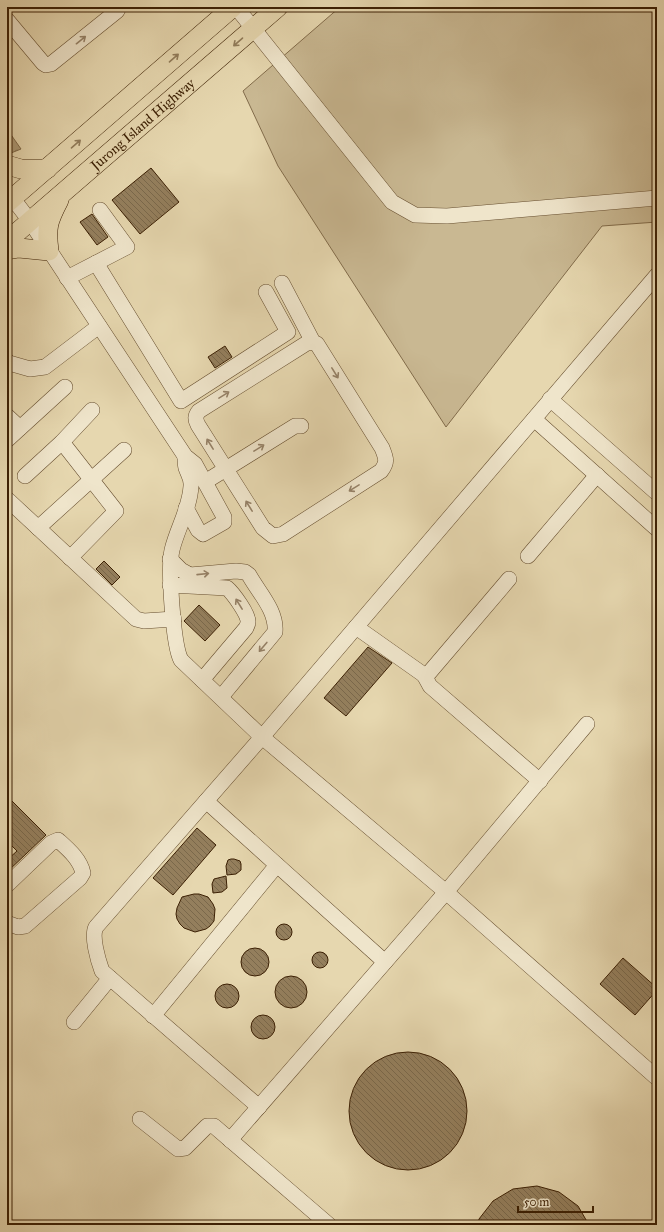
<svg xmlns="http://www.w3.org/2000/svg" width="664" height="1232" viewBox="0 0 664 1232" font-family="'IM FELL Great Primer',serif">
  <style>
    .green { fill: #c9b892; stroke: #826c4b }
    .water { fill: url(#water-ripples); stroke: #7f6948 }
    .building { fill: url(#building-back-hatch); stroke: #3c2004 }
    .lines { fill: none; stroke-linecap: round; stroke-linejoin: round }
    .minor-casing { stroke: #664e2f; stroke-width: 16 }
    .major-casing { stroke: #3c2004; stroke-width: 20 }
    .minor { stroke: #efe5cb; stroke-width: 15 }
    .major { stroke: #e6d7af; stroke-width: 19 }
    .oneway { stroke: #968268 }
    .oneway2 { stroke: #917c5a }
    .labels { text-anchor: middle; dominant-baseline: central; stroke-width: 3.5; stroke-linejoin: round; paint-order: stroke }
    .street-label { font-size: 14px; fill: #3c2004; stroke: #efe5cb }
  </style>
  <defs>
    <pattern id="water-ripples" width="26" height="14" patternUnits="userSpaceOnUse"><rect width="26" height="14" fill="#ac9975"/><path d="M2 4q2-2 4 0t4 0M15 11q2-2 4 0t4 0" fill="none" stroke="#8d7c5e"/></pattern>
    <pattern id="building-back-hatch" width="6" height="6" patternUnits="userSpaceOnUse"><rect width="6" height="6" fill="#947f5d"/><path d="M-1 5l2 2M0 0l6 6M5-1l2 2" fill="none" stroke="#7a684b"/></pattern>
  </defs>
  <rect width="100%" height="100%" fill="#e6d7af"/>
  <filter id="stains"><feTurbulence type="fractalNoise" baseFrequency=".005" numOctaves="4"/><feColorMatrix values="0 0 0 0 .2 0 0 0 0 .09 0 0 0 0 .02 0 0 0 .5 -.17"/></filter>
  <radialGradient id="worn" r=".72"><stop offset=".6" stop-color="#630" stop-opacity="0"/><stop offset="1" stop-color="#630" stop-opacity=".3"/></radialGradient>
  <path class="green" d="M340 7H657V222L602 226 446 427 278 166 243 91Z"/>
  <path class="water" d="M7 129 21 149 11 153 7 147Z"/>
  <g class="building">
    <path d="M151 168 179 202 140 234 112 200Z"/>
    <path d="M92 214 108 237 97 245 80 222Z"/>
    <path d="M225 346 232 357 215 368 208 357Z"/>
    <path d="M104 561 120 577 112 585 96 569Z"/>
    <path d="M199 605 220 625 205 641 184 621Z"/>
    <path d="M368 647 392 663 346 716 324 698Z"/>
    <path d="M7 796 46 835 7 872V860L17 851 7 841Z"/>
    <path d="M197 828 216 845 173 895 153 878Z"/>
    <path d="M231 859H234L240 861 241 864V870L236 874 227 875 226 866 228 860Z"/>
    <path d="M226 876 227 888 222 892 213 893 212 884 214 879Z"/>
    <path d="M194 894H199L208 897 213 904 215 909 214 921 210 926 206 929 195 932 184 928 180 924 177 919 176 914 177 908 182 897Z"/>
    <circle cx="284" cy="932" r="8"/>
    <circle cx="255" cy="962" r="14"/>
    <circle cx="320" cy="960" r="8"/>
    <path d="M623 958 657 988V990L635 1015 600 984Z"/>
    <circle cx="291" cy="992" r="16"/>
    <circle cx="227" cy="996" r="12"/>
    <circle cx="263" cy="1027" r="12"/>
    <circle cx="408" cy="1111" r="59"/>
    <path d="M537 1186 559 1192 578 1206 589 1225H478L479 1219 493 1201 513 1189Z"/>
  </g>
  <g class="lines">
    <defs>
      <g id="minor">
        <path d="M236 7 392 202 415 215 447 216 657 198"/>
        <path d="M7 20 43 63 46 65 51 64 117 11 119 7"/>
        <path d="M7 191 30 221 185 456 195 464 224 517V522L203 534 198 530 186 508"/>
        <path d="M96 263 181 401 288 332 266 292"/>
        <path d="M67 278 127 247 100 210"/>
        <path d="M282 283 313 342 317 344 382 448C386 458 388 462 381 471L283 534 273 536 263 528 198 425C195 419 195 416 199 411L307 343 313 342"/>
        <path d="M7 361 9 363 30 369 45 367 99 326"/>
        <path d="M550 399 657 493"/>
        <path d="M7 416 20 428"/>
        <path d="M534 419 657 529"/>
        <path d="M7 440 65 387"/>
        <path d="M62 442 116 511 70 558"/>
        <path d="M185 456C185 460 185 464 186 468 188 474 192 479 191 486 190 508 177 529 172 550 168 568 173 645 181 660L262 737 446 892 657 1078"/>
        <path d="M25 476 62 442 92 410"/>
        <path d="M205 482 295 426H301"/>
        <path d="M7 499 136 619 144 621 174 619"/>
        <path d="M38 528 124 450"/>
        <path d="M528 556 597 475"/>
        <path d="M170 559 181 570 190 575 236 571 245 572 249 575C259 593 277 611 275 632L221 697"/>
        <path d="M170 585 227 588C233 593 249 615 248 622 248 624 247 626 246 628L202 680"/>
        <path d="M356 627 424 675 429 673 509 579"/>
        <path d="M424 675 430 686 540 781"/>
        <path d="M206 801 385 962"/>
        <path d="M7 885 51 843 58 840C68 849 80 859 83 873L80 878 25 926 18 927 7 923"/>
        <path d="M153 1016 277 865"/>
        <path d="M74 1022 110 978"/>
        <path d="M259 1107 102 971C98 960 91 936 96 927L262 737 657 275"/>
        <path d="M140 1119 178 1149 185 1148 207 1126H214L329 1225"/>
        <path d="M230 1140 446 892 587 724"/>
      </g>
      <g id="major">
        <path d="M7 165 21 169H47"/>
        <path d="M7 203 233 7"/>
        <path id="s1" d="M7 241 278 7"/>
        <path d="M7 250 19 248 49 251C46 227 48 221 59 200"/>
      </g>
    </defs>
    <use href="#minor" class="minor-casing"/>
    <use href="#major" class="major-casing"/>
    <use href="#minor" class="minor"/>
    <use href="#major" class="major"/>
  </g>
  <defs><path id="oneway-shaft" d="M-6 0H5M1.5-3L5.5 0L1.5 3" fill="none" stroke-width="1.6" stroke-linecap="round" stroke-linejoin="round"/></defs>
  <g class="oneway">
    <use href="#oneway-shaft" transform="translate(81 40) rotate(-39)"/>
    <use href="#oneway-shaft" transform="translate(335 373) rotate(58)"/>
    <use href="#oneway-shaft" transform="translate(224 395) rotate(-32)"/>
    <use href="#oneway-shaft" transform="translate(210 444) rotate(-122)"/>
    <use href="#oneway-shaft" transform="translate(259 448) rotate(-32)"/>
    <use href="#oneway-shaft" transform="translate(354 488) rotate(148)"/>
    <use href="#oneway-shaft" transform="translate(249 506) rotate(-122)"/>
    <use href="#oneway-shaft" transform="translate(203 574) rotate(-6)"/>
    <use href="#oneway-shaft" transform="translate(239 604) rotate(-122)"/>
    <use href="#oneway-shaft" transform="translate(263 647) rotate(130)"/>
  </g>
  <g class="oneway2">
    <use href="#oneway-shaft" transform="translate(238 42) rotate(139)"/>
    <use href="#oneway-shaft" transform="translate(174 58) rotate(-41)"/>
    <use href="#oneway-shaft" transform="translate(76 144) rotate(-41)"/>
  </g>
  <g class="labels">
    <g class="street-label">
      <text stroke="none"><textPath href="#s1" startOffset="179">Jurong Island Highway</textPath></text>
    </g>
  </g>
  <rect width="664" height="1232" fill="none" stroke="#e6d7af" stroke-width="24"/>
  <rect x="8" y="8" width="648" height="1216" fill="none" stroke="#3c2004" stroke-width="2"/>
  <rect x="12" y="12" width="640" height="1208" fill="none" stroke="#3c2004"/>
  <path d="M518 1206v6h75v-6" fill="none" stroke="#3c2004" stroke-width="2"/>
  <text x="524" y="1206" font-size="12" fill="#3c2004" stroke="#efe5cb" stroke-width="3" paint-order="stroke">50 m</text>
  <rect width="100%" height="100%" filter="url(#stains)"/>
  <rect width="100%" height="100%" fill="url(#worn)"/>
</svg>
